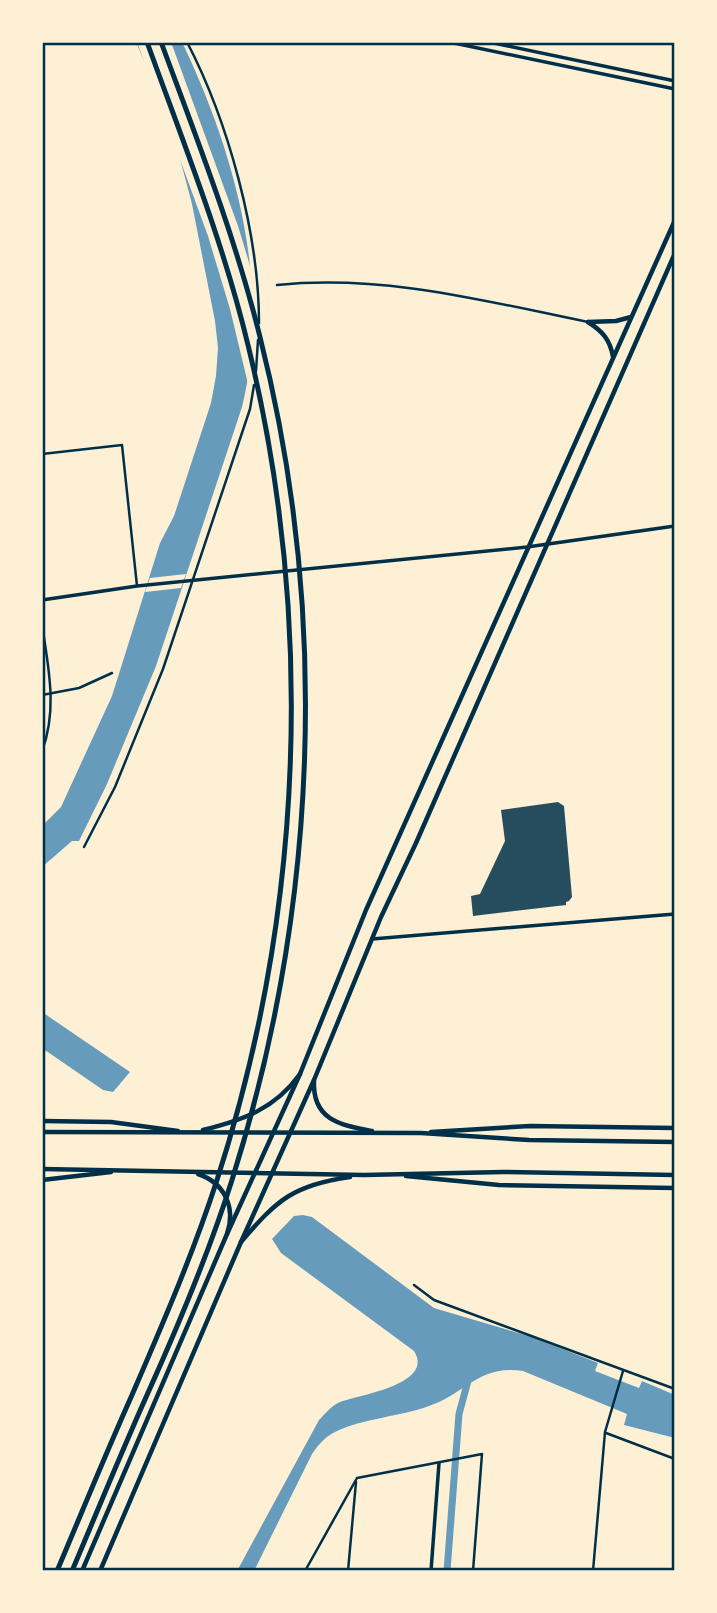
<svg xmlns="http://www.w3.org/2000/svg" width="717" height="1613" viewBox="0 0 717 1613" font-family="Montserrat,sans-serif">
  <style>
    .water { fill: #669bbc }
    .pier { fill: #fdf0d5 }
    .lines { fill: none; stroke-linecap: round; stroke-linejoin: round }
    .canal { stroke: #669bbc; stroke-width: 7 }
    .building { fill: #264d5e }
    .pedestrian { stroke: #003049; stroke-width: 2.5 }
    .minor { stroke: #003049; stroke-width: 2.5 }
    .tertiary { stroke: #003049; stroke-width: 3.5 }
    .secondary { stroke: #003049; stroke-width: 4.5 }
    .primary { stroke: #003049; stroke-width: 4.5 }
    .motorway { stroke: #003049; stroke-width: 5 }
    .neatline { fill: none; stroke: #003049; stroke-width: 2.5 }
  </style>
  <rect width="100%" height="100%" fill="#fdf0d5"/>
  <g class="water">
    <path d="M136 42H182C235 153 272 285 242 407L156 666 107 784 79 841H72L42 867V826L61 807 112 696 160 543 174 516 211 403 216 376 218 348 215 321 192 204 179 155 154 84Z"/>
    <path d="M42 1012 130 1072 113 1092 103 1090 42 1048Z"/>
    <path d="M303 1215 312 1217 434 1308 532 1337 598 1363 595 1371 639 1388 642 1381 675 1395V1438L624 1425 627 1414 523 1371C479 1364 465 1394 429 1406 399 1417 364 1418 335 1432 325 1437 318 1445 312 1454L254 1571H237L319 1420C325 1414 332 1405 340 1402 360 1395 435 1384 414 1351L281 1253 272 1239 294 1216Z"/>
  </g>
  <g class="pier">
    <path d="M137 42H171L238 226 257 289 258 334 250 392 230 309 208 236Z"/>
    <path d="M186 574 181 588 145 592 150 578Z"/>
  </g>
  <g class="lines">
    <path class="canal" d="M447 1571 459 1414 469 1377"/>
  </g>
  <path class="building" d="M558 802 564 806 572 897 569 901 566 902V905L473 916 471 896 480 894 505 841 501 810Z"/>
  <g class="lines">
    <g class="pedestrian">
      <path d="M42 624C48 666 58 709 42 751"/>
      <path d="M42 695 79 688 112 673"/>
    </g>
    <g class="minor">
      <path d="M187 42C228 121 259 233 259 323"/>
      <path d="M277 285C383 274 485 301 588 322"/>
      <path d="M256 371 258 340"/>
      <path d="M42 454 122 445 137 586"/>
      <path d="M84 847 115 787 163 669 250 409 254 385"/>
      <path d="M414 1285 434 1300 675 1389"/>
      <path d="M606 1433 675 1459"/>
      <path d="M305 1571 357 1478 482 1454 473 1571"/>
      <path d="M348 1571 356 1482"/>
      <path d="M593 1571 605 1432 623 1371"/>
    </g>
    <g class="tertiary">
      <path d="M449 42 675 89"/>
      <path d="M489 42 675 81"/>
      <path d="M42 600 137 586 527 547 675 526"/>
      <path d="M372 939 675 914"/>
      <path d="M431 1571 439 1463"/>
    </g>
    <g class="secondary">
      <path d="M588 322C602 331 610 339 613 357"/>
      <path d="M588 322 616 321 631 317"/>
      <path d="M42 1121 111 1122 178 1131"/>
      <path d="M431 1132 530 1126 675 1128"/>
      <path d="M406 1176 499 1185 675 1188"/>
      <path d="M42 1180 111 1172"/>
      <path d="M82 1571 227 1234 300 1074 366 910 675 220"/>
      <path d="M100 1571 241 1242 314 1080 381 917 416 843 675 253"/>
    </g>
    <g class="primary">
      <path d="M314 1080C312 1120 340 1125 372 1131"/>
      <path d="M203 1130C243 1120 275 1109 300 1074"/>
      <path d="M42 1132 421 1133 529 1140 675 1142"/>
      <path d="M42 1169 364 1175 503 1172 675 1175"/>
      <path d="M198 1174C225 1183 236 1208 227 1234"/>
      <path d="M241 1242C277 1200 293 1185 350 1177"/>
    </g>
    <g class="motorway">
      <path d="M57 1571C82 1512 106 1453 132 1395 163 1323 193 1254 217 1180 304 911 315 619 248 345 223 241 183 142 147 42"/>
      <path d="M72 1571C97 1512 121 1453 147 1395 179 1324 209 1253 232 1180 318 908 330 614 260 337 235 236 197 139 161 42"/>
    </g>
  </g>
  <rect width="717" height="1613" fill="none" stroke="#fdf0d5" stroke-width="88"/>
  <rect x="44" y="44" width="629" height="1525" class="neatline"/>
</svg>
